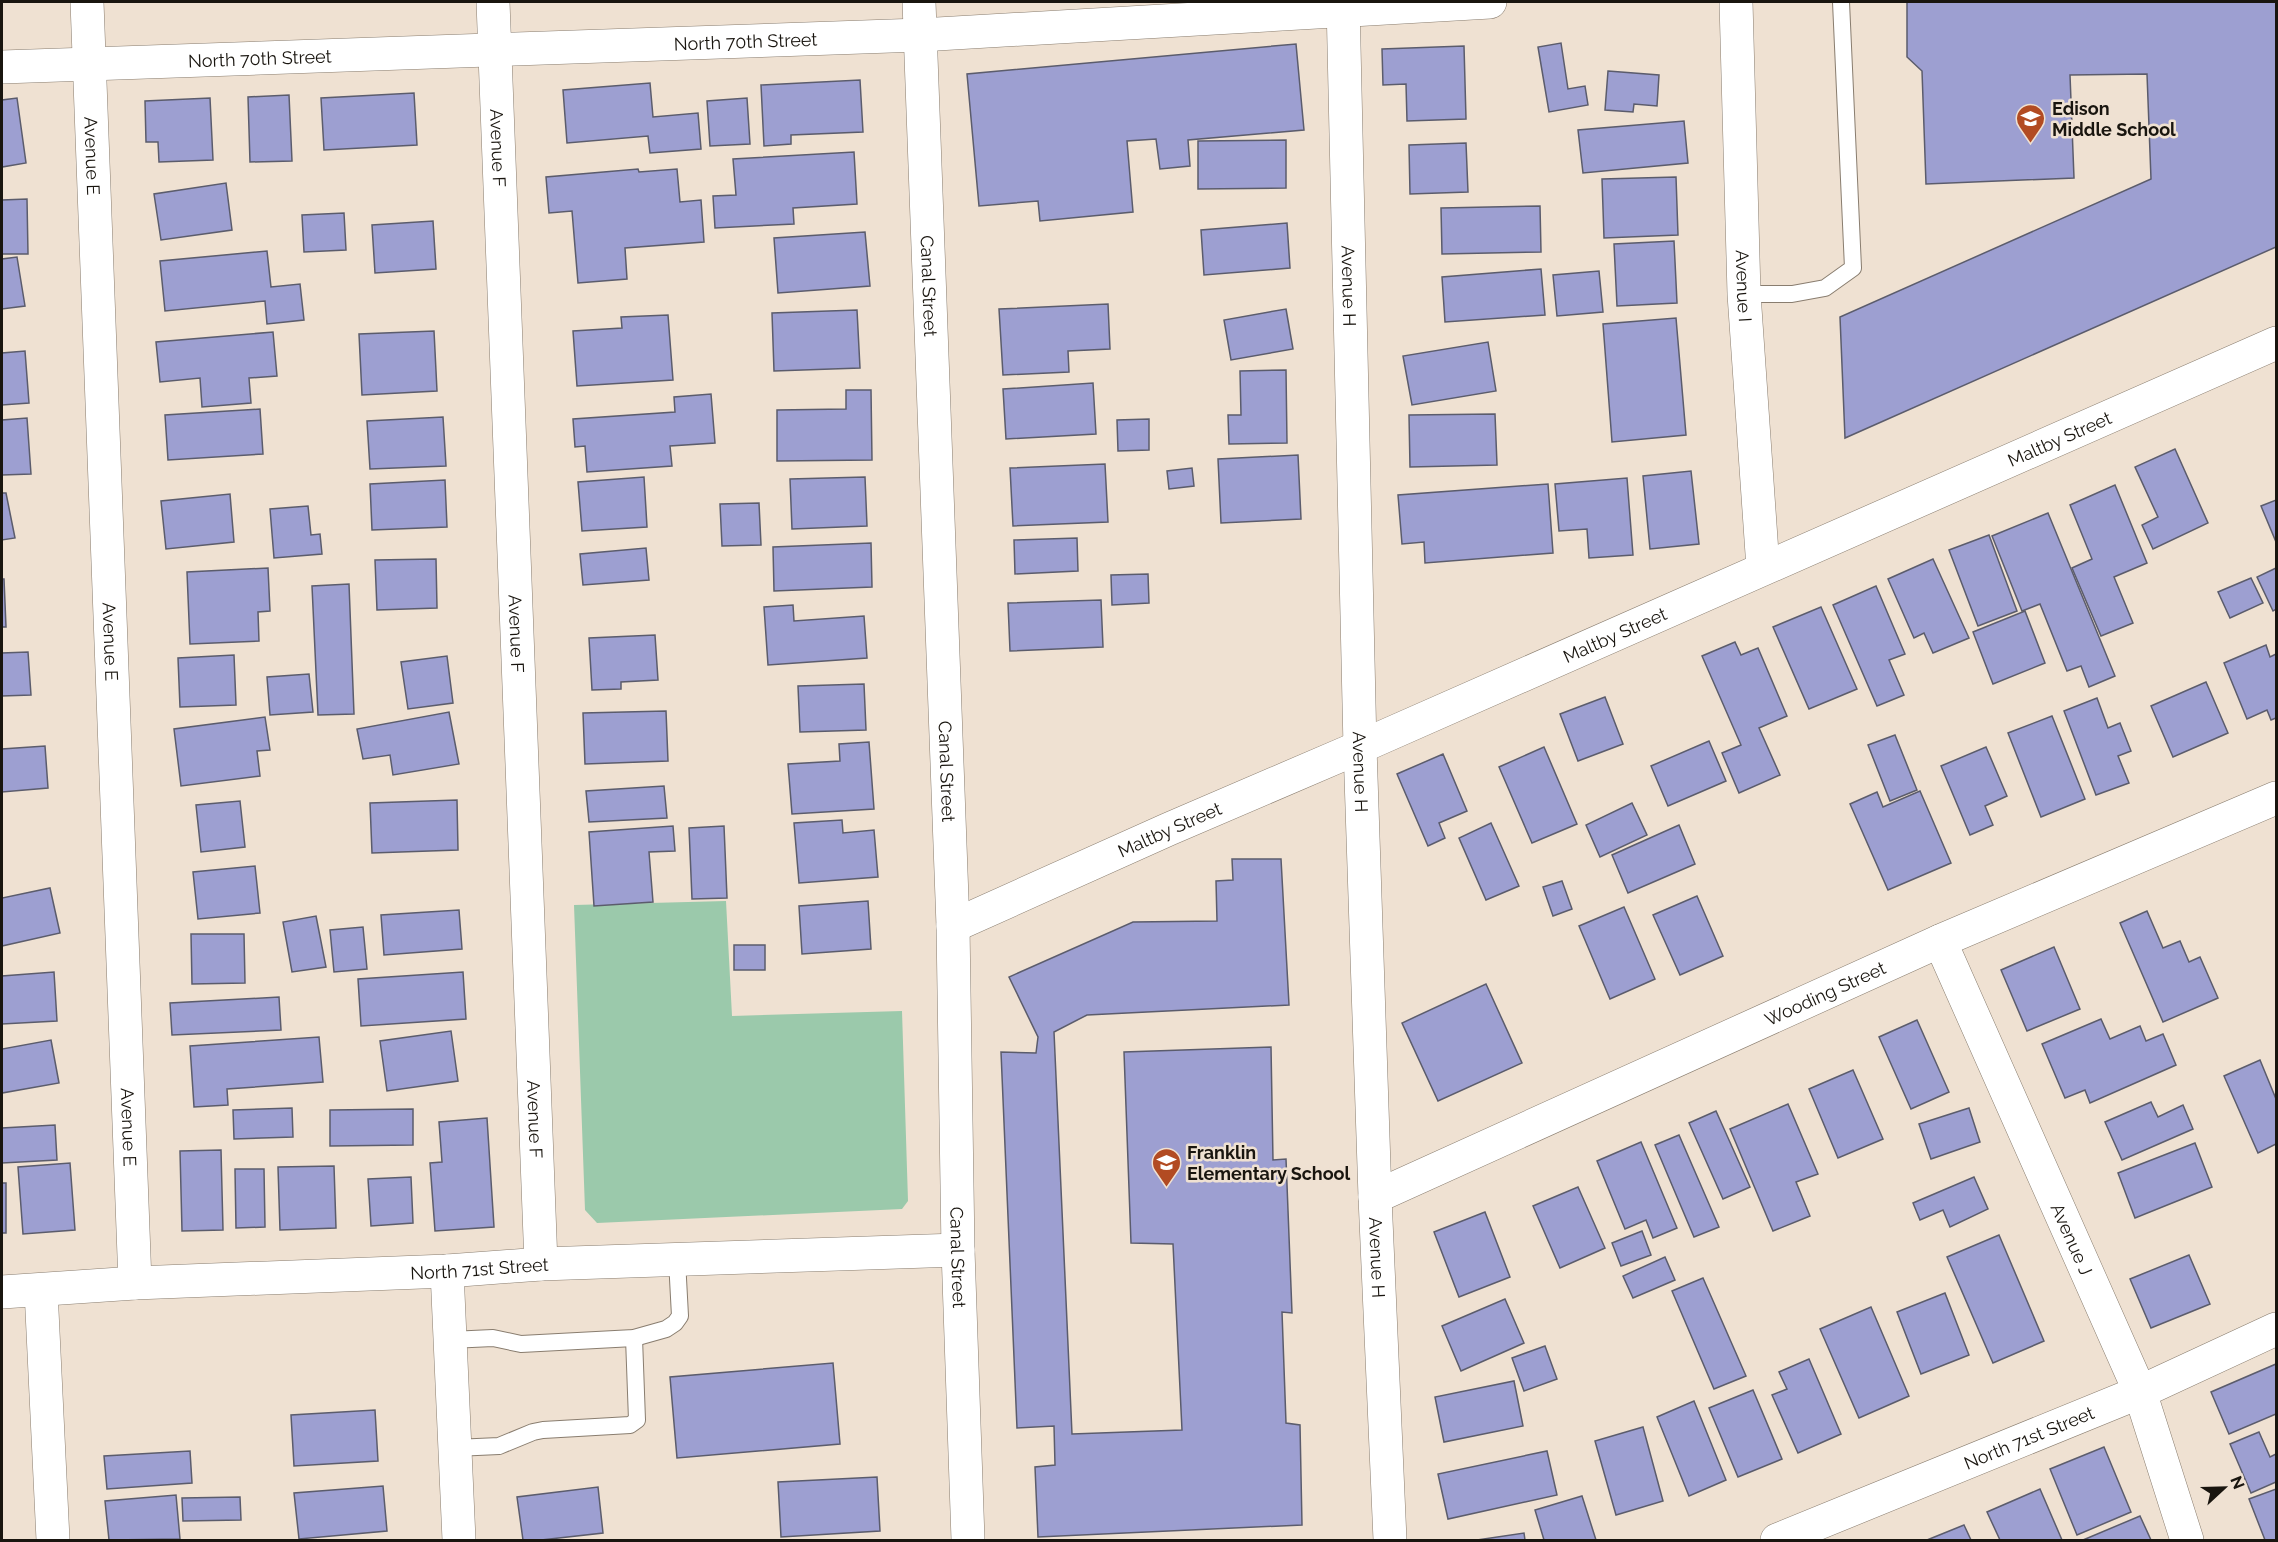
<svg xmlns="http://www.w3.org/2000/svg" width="2278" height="1542" viewBox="0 0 2278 1542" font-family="Raleway,sans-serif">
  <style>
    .green { fill: #9bc9ab }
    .building { fill: #9d9fd1; stroke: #5b5c6c; stroke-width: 1.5 }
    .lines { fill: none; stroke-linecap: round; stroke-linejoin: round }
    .service-casing { stroke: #897d6f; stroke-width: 18 }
    .minor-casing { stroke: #897d6f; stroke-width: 34 }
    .tertiary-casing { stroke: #897d6f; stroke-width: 34 }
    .service { stroke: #fff; stroke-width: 16 }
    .minor { stroke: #fff; stroke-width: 33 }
    .tertiary { stroke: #fff; stroke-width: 33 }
    .labels { text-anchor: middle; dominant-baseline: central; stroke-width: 5; stroke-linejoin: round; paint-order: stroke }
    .street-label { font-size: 18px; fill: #19150f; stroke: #efe1d2 }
    .poi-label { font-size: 18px; font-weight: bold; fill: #19150f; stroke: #efe1d2; text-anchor: start }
  </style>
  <rect width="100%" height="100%" fill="#efe1d2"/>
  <path class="green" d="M726 901 732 1016 902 1011 908 1201 902 1209 597 1223 585 1210 574 905Z"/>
  <g class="building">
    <path d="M1907 2H2276V247L1845 438 1840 317 2151 179 2147 74 2070 75 2074 178 1926 184 1922 71 1907 57Z"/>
    <path d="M1561 43 1568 89 1585 86 1588 105 1549 112 1538 47Z"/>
    <path d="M1296 44 1304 130 1188 140 1190 166 1160 169 1156 139 1127 141 1133 212 1040 221 1038 201 979 206 967 74Z"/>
    <path d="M1464 46 1466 119 1407 121 1406 84 1383 85 1382 49Z"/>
    <path d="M1608 71 1659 75 1657 106 1634 104 1633 112 1605 110Z"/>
    <path d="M860 80 863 132 791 135V144L764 146 761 85Z"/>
    <path d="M650 83 653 117 698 113 701 149 650 153 648 136 567 143 563 90Z"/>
    <path d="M414 93 417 145 324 150 321 98Z"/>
    <path d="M289 95 292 161 250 162 248 97Z"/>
    <path d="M17 98 26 163 2 167V100Z"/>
    <path d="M210 98 213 160 159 162 158 142H146L145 101Z"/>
    <path d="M747 98 750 144 710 146 707 101Z"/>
    <path d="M1684 121 1688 163 1583 173 1578 130Z"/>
    <path d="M1286 140V188L1198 189V141Z"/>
    <path d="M1466 143 1468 192 1410 194 1409 145Z"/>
    <path d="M854 152 857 204 793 208 794 224 715 228 713 196 736 195 733 159Z"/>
    <path d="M638 169 639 172 677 169 680 202 701 200 704 242 625 248 627 279 578 283 572 211 549 213 546 177Z"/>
    <path d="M1676 177 1678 235 1604 238 1602 179Z"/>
    <path d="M226 183 232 230 161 240 154 194Z"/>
    <path d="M27 199 28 254H2V200Z"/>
    <path d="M1540 206 1541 252 1442 254 1441 208Z"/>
    <path d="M344 213 346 250 304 252 302 215Z"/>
    <path d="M433 221 436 269 375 273 372 225Z"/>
    <path d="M1287 223 1290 268 1204 275 1201 230Z"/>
    <path d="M865 232 870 286 778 293 774 238Z"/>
    <path d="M1674 241 1677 303 1617 306 1614 244Z"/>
    <path d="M267 251 271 287 300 284 304 320 267 324 265 301 165 311 160 261Z"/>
    <path d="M17 257 25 306 2 309V259Z"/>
    <path d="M1541 269 1545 315 1445 322 1442 277Z"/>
    <path d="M1599 271 1603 312 1557 316 1553 275Z"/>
    <path d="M1108 304 1110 349 1068 351 1069 372 1003 375 999 309Z"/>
    <path d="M1286 309 1293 349 1231 360 1224 320Z"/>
    <path d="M857 310 860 368 774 371 772 313Z"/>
    <path d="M668 315 673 380 577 386 573 331 622 328 621 317Z"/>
    <path d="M1676 318 1686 435 1612 442 1603 324Z"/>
    <path d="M434 331 437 391 362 395 359 334Z"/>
    <path d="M273 332 277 376 249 378 251 403 202 407 200 378 160 382 156 342Z"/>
    <path d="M1488 342 1496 391 1412 405 1403 356Z"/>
    <path d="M25 351 29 403 2 405V353Z"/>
    <path d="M1286 370 1287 443 1229 444 1228 415H1241L1240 371Z"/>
    <path d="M1093 383 1096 434 1006 439 1003 389Z"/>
    <path d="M846 390H871L872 460 777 461V410L846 409Z"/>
    <path d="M711 394 715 443 670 446 672 466 587 472 585 446 575 447 573 419 675 412 674 397Z"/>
    <path d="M260 409 263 454 168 460 165 415Z"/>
    <path d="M1495 414 1497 465 1410 467 1409 415Z"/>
    <path d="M443 417 446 466 370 469 367 421Z"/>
    <path d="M27 418 31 474 2 475V420Z"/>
    <path d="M1149 419V450L1118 451 1117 420Z"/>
    <path d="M2175 449 2208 523 2153 549 2142 525 2158 517 2135 467Z"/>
    <path d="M1298 455 1301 519 1221 523 1218 459Z"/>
    <path d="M1105 464 1108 522 1013 526 1010 468Z"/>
    <path d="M1192 468 1194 486 1169 489 1167 471Z"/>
    <path d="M1691 471 1699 544 1650 549 1643 476Z"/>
    <path d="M644 477 647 527 582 531 578 482Z"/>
    <path d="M865 477 867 526 792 529 790 479Z"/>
    <path d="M1627 478 1633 555 1589 558 1587 529 1559 531 1555 484Z"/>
    <path d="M445 480 447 527 372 530 370 484Z"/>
    <path d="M1548 484 1553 553 1425 563 1424 542 1402 544 1398 495Z"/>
    <path d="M2115 485 2147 563 2114 577 2133 623 2101 636 2072 568 2092 559 2070 505Z"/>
    <path d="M2 493H6L15 538 2 540Z"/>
    <path d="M230 494 234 542 166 549 161 501Z"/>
    <path d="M2276 500V542L2261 506Z"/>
    <path d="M759 503 761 545 722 546 720 504Z"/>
    <path d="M308 506 311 535 320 534 322 554 274 558 270 509Z"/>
    <path d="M2048 513 2115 676 2089 687 2081 666 2067 671 2040 604 2022 611 1992 536Z"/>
    <path d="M1989 535 2017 611 1978 626 1949 550Z"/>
    <path d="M1077 538 1078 571 1015 574 1014 540Z"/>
    <path d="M871 543 872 587 774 591 773 547Z"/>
    <path d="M646 548 649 580 583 585 580 554Z"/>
    <path d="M436 559 437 608 377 610 375 560Z"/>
    <path d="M1933 559 1969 638 1933 653 1924 633 1914 638 1888 579Z"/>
    <path d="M268 568 270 611 258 612 259 641 190 644 187 572Z"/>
    <path d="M2276 568V609L2273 611 2257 577Z"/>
    <path d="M1148 574 1149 603 1112 605 1111 575Z"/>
    <path d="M2251 578 2263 603 2230 618 2218 592Z"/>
    <path d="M2 579H4L6 627H2Z"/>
    <path d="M349 584 354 714 318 715 312 586Z"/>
    <path d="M1876 586 1905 654 1889 660 1904 695 1877 706 1833 605Z"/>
    <path d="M1101 600 1103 647 1010 651 1008 603Z"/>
    <path d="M793 605 794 621 864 616 867 658 768 665 764 607Z"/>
    <path d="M1821 607 1857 689 1809 709 1773 627Z"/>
    <path d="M2025 611 2045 663 1993 684 1973 632Z"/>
    <path d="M655 635 658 680 621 682V689L592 690 589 638Z"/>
    <path d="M1735 642 1741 655 1758 648 1787 716 1759 728 1780 775 1739 793 1722 753 1741 745 1702 656Z"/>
    <path d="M2266 645 2270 657 2276 654V718L2271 720 2267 710 2247 719 2224 663Z"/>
    <path d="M28 652 31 695 2 696V653Z"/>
    <path d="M234 655 236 705 180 707 178 658Z"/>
    <path d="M447 656 453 703 408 709 401 662Z"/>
    <path d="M309 674 313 712 270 715 267 677Z"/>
    <path d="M2206 682 2228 733 2173 757 2151 706Z"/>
    <path d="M864 684 866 730 800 732 798 686Z"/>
    <path d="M1605 697 1623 744 1578 761 1560 714Z"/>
    <path d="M2097 698 2108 728 2120 723 2131 751 2118 756 2129 783 2096 795 2064 711Z"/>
    <path d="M666 711 668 761 585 764 583 713Z"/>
    <path d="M449 712 459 764 393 775 390 755 363 759 357 729Z"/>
    <path d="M2052 716 2085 799 2041 817 2008 733Z"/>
    <path d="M265 717 270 750 257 751 260 776 181 786 174 729Z"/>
    <path d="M1895 735 1917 790 1890 801 1868 745Z"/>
    <path d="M1709 741 1726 781 1668 806 1651 766Z"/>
    <path d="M869 742 874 809 792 814 788 764 840 761 839 744Z"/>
    <path d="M45 746 48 788 2 792V749Z"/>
    <path d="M1544 747 1577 824 1532 843 1499 767Z"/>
    <path d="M1986 747 2007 796 1985 806 1993 825 1970 835 1941 766Z"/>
    <path d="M1443 754 1467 811 1439 823 1445 838 1428 846 1397 774Z"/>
    <path d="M664 786 667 818 589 822 586 791Z"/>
    <path d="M1920 791 1951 863 1888 890 1850 804 1877 792 1883 807Z"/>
    <path d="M457 800 458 850 372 853 370 803Z"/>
    <path d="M240 801 245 847 201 852 196 805Z"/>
    <path d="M1632 803 1647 835 1600 857 1586 825Z"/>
    <path d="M842 820 843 833 874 830 878 877 799 883 794 823Z"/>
    <path d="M1491 823 1519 886 1486 900 1459 838Z"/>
    <path d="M1679 825 1695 864 1628 893 1612 855Z"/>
    <path d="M673 826 675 851 649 852 653 902 594 906 589 832Z"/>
    <path d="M724 826 727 898 692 899 689 828Z"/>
    <path d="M1232 859H1281L1289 1005 1087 1015 1054 1032 1072 1434 1182 1430 1173 1244 1131 1243 1124 1052 1271 1047 1273 1160 1286 1159 1292 1313 1282 1312 1286 1423 1300 1425 1302 1525 1038 1537 1035 1467 1055 1465 1054 1426 1017 1428 1001 1052 1036 1053 1038 1037 1009 977 1133 922 1217 921 1216 881 1233 880Z"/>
    <path d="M255 866 260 913 198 919 193 872Z"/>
    <path d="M1562 881 1572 909 1553 916 1543 887Z"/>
    <path d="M50 888 60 933 2 946V898Z"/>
    <path d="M1697 896 1723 956 1680 975 1653 915Z"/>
    <path d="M868 901 871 949 802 954 799 906Z"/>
    <path d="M1624 907 1655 979 1610 999 1579 926Z"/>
    <path d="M459 910 462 949 384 955 381 915Z"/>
    <path d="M2147 911 2163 948 2180 941 2189 962 2200 957 2218 998 2163 1022 2120 923Z"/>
    <path d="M316 916 326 967 292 972 283 922Z"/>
    <path d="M363 927 367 969 334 972 330 930Z"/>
    <path d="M191 934H244L245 983 192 984Z"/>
    <rect x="734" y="945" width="31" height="25"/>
    <path d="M2054 947 2080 1009 2027 1031 2001 970Z"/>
    <path d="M54 972 57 1021 2 1024V976Z"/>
    <path d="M463 972 466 1019 361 1026 358 979Z"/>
    <path d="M1486 984 1522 1063 1438 1101 1402 1023Z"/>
    <path d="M279 997 281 1030 172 1035 170 1003Z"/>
    <path d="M2101 1019 2110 1039 2140 1026 2146 1041 2163 1034 2176 1065 2090 1103 2085 1090 2065 1098 2042 1044Z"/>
    <path d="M1917 1020 1949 1092 1911 1109 1879 1037Z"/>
    <path d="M451 1031 458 1081 387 1091 380 1041Z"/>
    <path d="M319 1037 323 1082 227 1089 228 1105 194 1107 190 1046Z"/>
    <path d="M51 1040 59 1083 2 1093V1049Z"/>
    <path d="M2260 1060 2276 1099V1144L2258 1153 2224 1076Z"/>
    <path d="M1853 1070 1883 1139 1838 1158 1809 1089Z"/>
    <path d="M2151 1102 2158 1117 2183 1105 2193 1129 2122 1160 2105 1122Z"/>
    <path d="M1788 1104 1818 1174 1796 1182 1810 1216 1773 1231 1730 1129Z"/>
    <path d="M292 1108 293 1137 234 1139 233 1110Z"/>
    <path d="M1969 1108 1980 1142 1931 1159 1919 1124Z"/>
    <path d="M413 1109V1145L330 1146V1110Z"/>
    <path d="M1716 1111 1750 1187 1723 1199 1689 1123Z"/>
    <path d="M487 1118 494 1227 435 1231 430 1163 442 1162 439 1122Z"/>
    <path d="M55 1125 57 1160 2 1163V1128Z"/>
    <path d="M1679 1135 1719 1227 1694 1237 1655 1145Z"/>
    <path d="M1641 1142 1677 1228 1653 1238 1646 1220 1625 1229 1597 1161Z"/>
    <path d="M2195 1143 2212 1187 2135 1218 2118 1173Z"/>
    <path d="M221 1150 223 1230 182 1231 180 1151Z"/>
    <path d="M70 1163 75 1230 23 1234 18 1167Z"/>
    <path d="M334 1166 336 1228 280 1230 278 1167Z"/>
    <path d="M235 1169H264L265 1227 236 1228Z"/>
    <path d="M411 1177 413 1223 371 1226 368 1179Z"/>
    <path d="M1974 1177 1988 1209 1950 1227 1943 1210 1920 1220 1913 1203Z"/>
    <rect x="2" y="1183" width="4" height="50"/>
    <path d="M1578 1187 1605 1248 1560 1268 1533 1206Z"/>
    <path d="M1485 1212 1510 1277 1459 1297 1434 1232Z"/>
    <path d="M1642 1231 1651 1255 1621 1266 1612 1243Z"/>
    <path d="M1999 1235 2044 1341 1993 1363 1947 1257Z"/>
    <path d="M2189 1255 2210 1304 2151 1328 2130 1279Z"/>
    <path d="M1665 1257 1675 1280 1633 1298 1623 1276Z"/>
    <path d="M1703 1278 1746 1376 1714 1389 1672 1291Z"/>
    <path d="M1945 1293 1969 1355 1921 1374 1897 1312Z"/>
    <path d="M1505 1299 1524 1343 1461 1371 1442 1326Z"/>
    <path d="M1871 1307 1909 1396 1859 1418 1820 1329Z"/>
    <path d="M1545 1346 1557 1379 1524 1391 1512 1358Z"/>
    <path d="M1809 1359 1841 1434 1798 1453 1772 1395 1787 1389 1779 1372Z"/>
    <path d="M833 1363 840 1444 677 1458 670 1377Z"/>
    <path d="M2276 1364V1414L2229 1434 2211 1392Z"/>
    <path d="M1514 1381 1523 1426 1444 1442 1435 1397Z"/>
    <path d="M1753 1390 1782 1459 1738 1477 1709 1408Z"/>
    <path d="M1694 1401 1726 1480 1689 1496 1657 1417Z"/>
    <path d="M375 1410 378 1461 294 1466 291 1415Z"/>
    <path d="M1643 1427 1663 1501 1616 1515 1595 1441Z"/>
    <path d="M2259 1432 2270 1457 2276 1454V1482L2251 1493 2230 1444Z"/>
    <path d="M2104 1447 2131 1512 2077 1535 2050 1469Z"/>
    <path d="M190 1451 192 1483 107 1489 104 1456Z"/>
    <path d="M1547 1451 1557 1495 1448 1519 1438 1474Z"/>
    <path d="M877 1477 880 1531 781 1537 778 1482Z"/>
    <path d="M383 1486 387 1531 299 1539 294 1493Z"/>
    <path d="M598 1487 603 1533 541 1540H523L517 1497Z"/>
    <path d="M2040 1489 2062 1540H2000L1987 1512Z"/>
    <path d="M2276 1489V1540H2265L2249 1499Z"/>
    <path d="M176 1495 180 1539 109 1540 105 1501Z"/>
    <path d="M1582 1496 1596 1540H1544L1535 1510Z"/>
    <path d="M240 1497 241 1520 183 1521 182 1498Z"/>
    <path d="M2140 1516 2151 1540H2083Z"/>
    <path d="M1964 1525 1971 1540H1927Z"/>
    <path d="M1524 1533 1525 1540H1477Z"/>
  </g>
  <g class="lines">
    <defs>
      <g id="service">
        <path d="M1744 294H1792L1825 288 1853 268 1841 2"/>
        <path d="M450 1340 493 1338 521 1344 634 1338 666 1329 675 1323 680 1316 677 1260"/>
        <path d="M455 1448 499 1446 533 1432 543 1430 630 1425 637 1420 634 1338"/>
      </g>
      <g id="minor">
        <path id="s1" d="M87 2 135 1283"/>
        <path id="s2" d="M493 2 541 1264"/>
        <path id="s3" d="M1343 2 1360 747 1375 1197 1390 1540"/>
        <path id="s4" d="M1736 2 1744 294 1763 568"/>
        <path id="s5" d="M2 67 920 35 1490 2"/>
        <path id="s6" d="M953 926 1169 829 1360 747 2276 343"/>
        <path id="s7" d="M1940 941 2140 1392 2187 1540"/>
        <path id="s8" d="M1375 1197 1940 941 2276 798"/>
        <path d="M447 1271 459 1540"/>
        <path d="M41 1290 53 1540"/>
        <path id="s9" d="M2 1292 135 1283 447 1271 541 1264 958 1250"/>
        <path id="s10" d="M1777 1540 2140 1392 2276 1329"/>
      </g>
      <g id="tertiary">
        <path id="s11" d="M919 2 953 926 958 1250 968 1540"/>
      </g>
    </defs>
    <use href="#service" class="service-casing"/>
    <use href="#minor" class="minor-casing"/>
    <use href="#tertiary" class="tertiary-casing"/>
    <use href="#service" class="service"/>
    <use href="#minor" class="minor"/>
    <use href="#tertiary" class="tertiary"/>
  </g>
  <defs>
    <symbol id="school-pin" viewBox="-11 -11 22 30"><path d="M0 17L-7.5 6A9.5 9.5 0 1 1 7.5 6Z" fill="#b24b22" stroke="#efe1d2"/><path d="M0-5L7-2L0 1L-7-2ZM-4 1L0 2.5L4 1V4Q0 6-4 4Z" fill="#fff"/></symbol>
  </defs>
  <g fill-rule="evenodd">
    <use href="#school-pin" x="2014" y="102" width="33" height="45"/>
    <use href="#school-pin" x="1150" y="1146" width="33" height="45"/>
  </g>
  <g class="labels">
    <g class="street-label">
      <text stroke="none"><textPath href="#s5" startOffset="744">North 70th Street</textPath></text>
      <text stroke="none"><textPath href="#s5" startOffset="258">North 70th Street</textPath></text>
      <text stroke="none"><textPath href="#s2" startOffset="146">Avenue F</textPath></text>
      <text stroke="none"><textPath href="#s1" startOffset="154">Avenue E</textPath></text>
      <text stroke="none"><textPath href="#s11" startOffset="284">Canal Street</textPath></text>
      <text stroke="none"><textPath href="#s3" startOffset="284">Avenue H</textPath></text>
      <text stroke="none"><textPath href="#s4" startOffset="284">Avenue I</textPath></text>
      <text stroke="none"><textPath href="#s6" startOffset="1209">Maltby Street</textPath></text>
      <text stroke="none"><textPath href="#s2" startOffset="632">Avenue F</textPath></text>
      <text stroke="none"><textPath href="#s6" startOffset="723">Maltby Street</textPath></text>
      <text stroke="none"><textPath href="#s1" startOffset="640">Avenue E</textPath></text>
      <text stroke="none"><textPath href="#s11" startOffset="770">Canal Street</textPath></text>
      <text stroke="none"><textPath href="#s3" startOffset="770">Avenue H</textPath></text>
      <text stroke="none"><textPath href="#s6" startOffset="237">Maltby Street</textPath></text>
      <text stroke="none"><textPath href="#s8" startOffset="494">Wooding Street</textPath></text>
      <text stroke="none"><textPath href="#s2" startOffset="1118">Avenue F</textPath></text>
      <text stroke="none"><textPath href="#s1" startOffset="1126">Avenue E</textPath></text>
      <text stroke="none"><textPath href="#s7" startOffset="326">Avenue J</textPath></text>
      <text stroke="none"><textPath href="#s11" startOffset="1256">Canal Street</textPath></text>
      <text stroke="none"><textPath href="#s3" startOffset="1256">Avenue H</textPath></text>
      <text stroke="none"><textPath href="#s9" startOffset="478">North 71st Street</textPath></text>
      <text stroke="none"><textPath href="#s10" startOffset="272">North 71st Street</textPath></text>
    </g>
    <g class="poi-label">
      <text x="2052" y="108">Edison<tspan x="2052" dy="21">Middle School</tspan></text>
      <text x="1187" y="1152">Franklin<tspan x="1187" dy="21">Elementary School</tspan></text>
    </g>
  </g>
  <rect width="2278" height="1542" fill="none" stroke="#19150f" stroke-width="6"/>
  <g transform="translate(2224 1488) rotate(68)" stroke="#efe1d2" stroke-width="4.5" paint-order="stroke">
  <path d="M0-4.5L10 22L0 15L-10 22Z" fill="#19150f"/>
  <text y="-9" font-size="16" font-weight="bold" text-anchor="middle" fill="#19150f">N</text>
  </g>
</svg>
